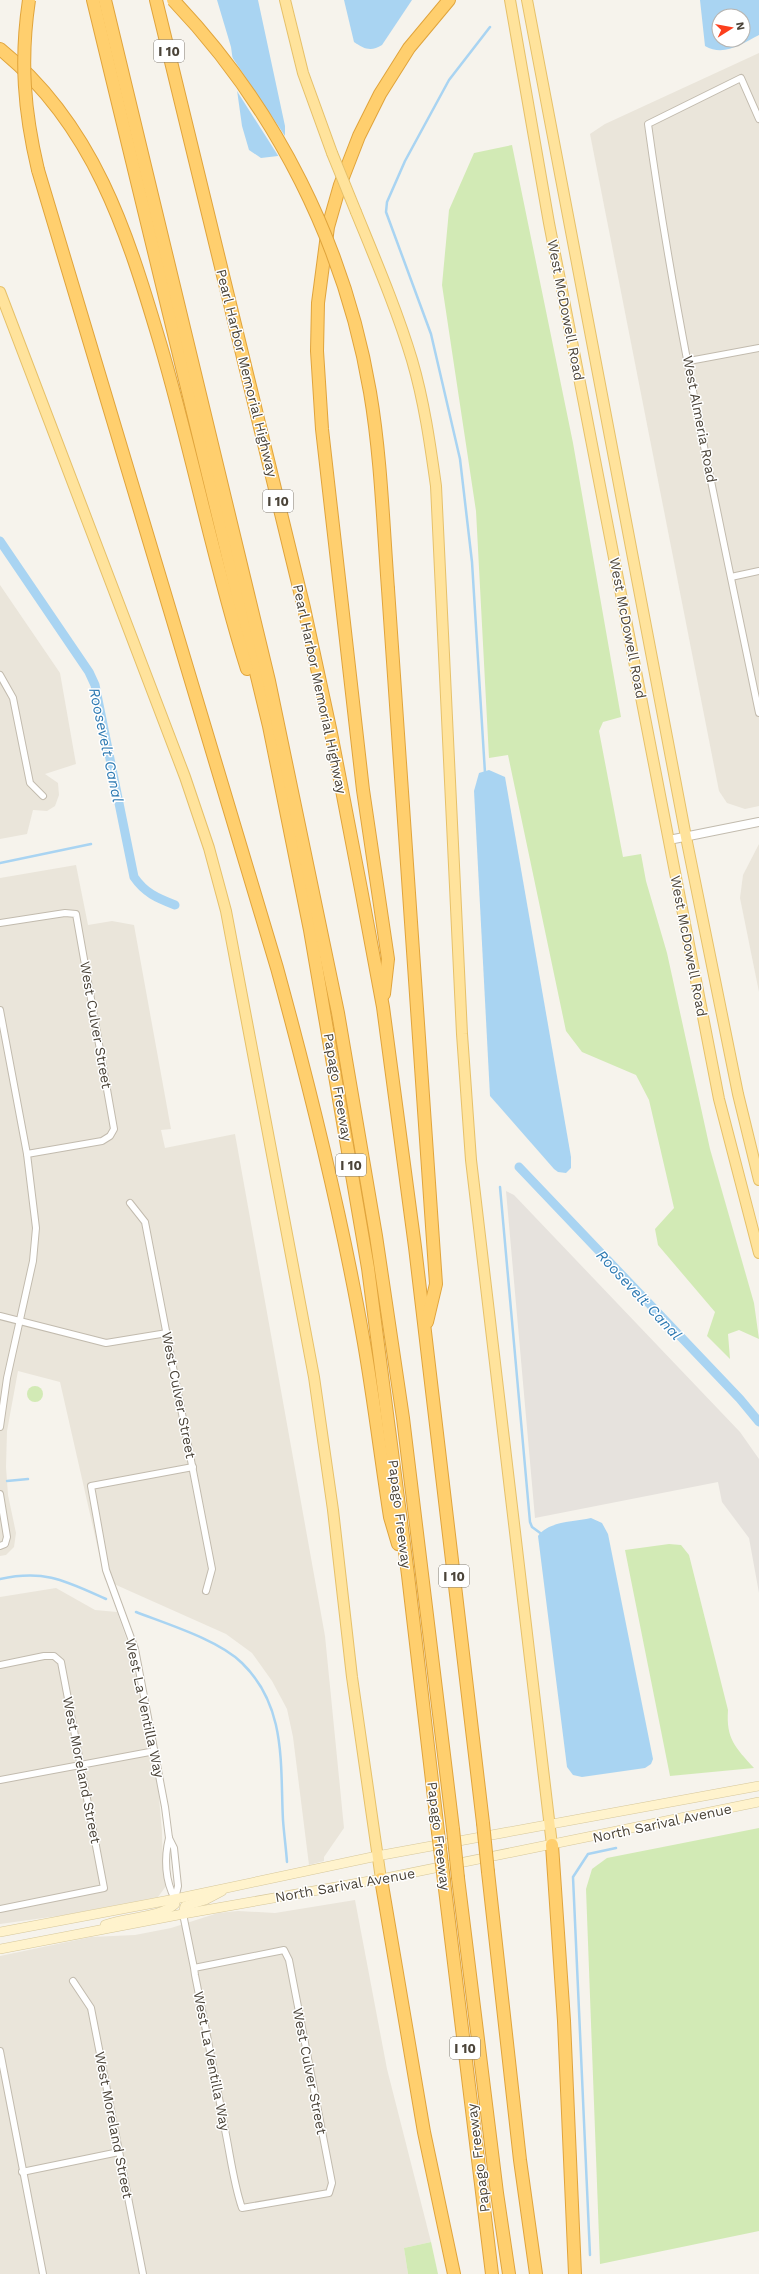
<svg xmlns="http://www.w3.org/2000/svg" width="759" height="2274" viewBox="0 0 759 2274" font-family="'Work Sans',sans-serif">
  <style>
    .residential { fill: #eae5da }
    .industrial { fill: #e6e2dd }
    .green { fill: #d2eab5 }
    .water { fill: #a9d4f2; fill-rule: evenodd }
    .pier { fill: #f6f3ec }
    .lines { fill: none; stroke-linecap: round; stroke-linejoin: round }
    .stream { stroke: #a9d4f2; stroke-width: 2.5 }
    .canal { stroke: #a9d4f2; stroke-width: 9 }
    .minor-casing { stroke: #c2bbae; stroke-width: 8 }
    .tertiary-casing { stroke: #c2bbae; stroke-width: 10 }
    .secondary-casing { stroke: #d6c79b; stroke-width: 10 }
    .primary-casing { stroke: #e6c16a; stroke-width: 12 }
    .motorway-casing { stroke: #e0a43c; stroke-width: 14 }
    .minor { stroke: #fff; stroke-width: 6 }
    .tertiary { stroke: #fff; stroke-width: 8 }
    .secondary { stroke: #fff3cd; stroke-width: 9 }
    .primary { stroke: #ffe39c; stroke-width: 10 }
    .motorway { stroke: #ffcf6e; stroke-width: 12 }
    .primary-bridge-casing { stroke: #e6c16a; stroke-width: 12; stroke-linecap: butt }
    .motorway-bridge-casing { stroke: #e0a43c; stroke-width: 14; stroke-linecap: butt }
    .primary-bridge { stroke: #ffe39c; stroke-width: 10 }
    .motorway-bridge { stroke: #ffcf6e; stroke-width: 12 }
    .labels { text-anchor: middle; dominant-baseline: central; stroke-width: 3; stroke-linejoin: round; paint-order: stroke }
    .shield { fill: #fff; stroke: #817c74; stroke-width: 1 }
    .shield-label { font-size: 13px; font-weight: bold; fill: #4b4439 }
    .street-label { font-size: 14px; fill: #4b4439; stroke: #fff }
    .water-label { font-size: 15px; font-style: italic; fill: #2e7ab2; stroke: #fff }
  </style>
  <rect width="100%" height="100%" fill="#f6f3ec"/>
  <g class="residential">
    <path d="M759 53V806L745 809 727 803 719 791 590 134 605 124Z"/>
    <path d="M0 585 60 673 76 764 45 774 58 783 59 795 55 806 47 811 33 810 27 834 0 839Z"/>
    <path d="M759 844V992L740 898 743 875Z"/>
    <path d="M76 865 88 925 112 921 134 925 171 1129 161 1130 165 1148 235 1134 325 1636 344 1828 324 1857V1861L309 1865 293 1737 287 1709 272 1681 252 1653 226 1634 105 1580 60 1382 18 1371 7 1431 6 1467 8 1495 16 1533 14 1547 6 1555 0 1556V878Z"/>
    <path d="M56 1588 95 1610 117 1612 131 1652 158 1786 162 1832 163 1871 166 1886 158 1897 65 1915 0 1924V1597Z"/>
    <path d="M355 1900 387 2069 431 2242 404 2248 408 2274H0V1956L91 1937 135 1935 171 1928 218 1913 238 1911 275 1913Z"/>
  </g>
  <path class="industrial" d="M506 1191 514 1195 740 1432 759 1459V1593L749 1538 722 1502 718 1482 535 1518Z"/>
  <g class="green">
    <path d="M512 145 573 443 621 717 603 722 599 731 623 857 641 854 646 881 667 953 710 1149 754 1303 759 1339 739 1330 728 1334 730 1359 707 1336 715 1312 658 1245 655 1229 674 1208 649 1100 636 1075 582 1052 566 1031 508 755 489 758 476 511 442 285 449 210 474 153Z"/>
    <circle cx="35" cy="1394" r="8"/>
    <path d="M669 1544 681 1545 689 1555 728 1710C726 1739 735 1747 754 1768L670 1776 625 1550Z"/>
    <path d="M759 1828V2231L600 2264 586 1889 592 1869 607 1858Z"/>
    <path d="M431 2242 438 2274H408L404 2248Z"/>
  </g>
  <g class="water">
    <path d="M217 0H258L285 126V147L278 156 261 158 249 150 242 126 231 47Z"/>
    <path d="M344 0H412L382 45C371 52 364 49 354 42Z"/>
    <path d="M700 0H759V35C741 44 724 57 705 46ZM719 16H743V40H719Z"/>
    <path d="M489 770 505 777 571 1157V1168L566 1173 558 1172 554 1169 490 1096 474 791 479 773Z"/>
    <path d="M591 1518 602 1523 608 1534 653 1759 651 1764 645 1768 582 1777 573 1775 567 1767 538 1536C549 1521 573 1522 591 1518Z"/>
  </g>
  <path class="pier" d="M230 54 287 139V148L279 157 235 88Z"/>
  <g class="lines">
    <g class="stream">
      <path d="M485 773 472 562 460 459 431 334 386 212 387 202 405 161 449 80 490 27"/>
      <path d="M0 863 91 844"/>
      <path d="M500 1187 530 1522 532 1527 543 1535"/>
      <path d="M7 1481 28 1479"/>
      <path d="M0 1579C45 1569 66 1581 106 1599"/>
      <path d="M136 1612C167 1624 219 1640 242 1663 287 1707 280 1764 283 1820 284 1834 286 1848 287 1862"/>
      <path d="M590 2255 573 1877 588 1854 616 1848"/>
    </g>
    <g class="canal">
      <path d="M0 541 89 672 95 685 134 877C145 893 157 898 175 905"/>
      <path d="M519 1167 740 1399 759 1422"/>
    </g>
    <defs>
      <g id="minor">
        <path d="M759 119 741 78 648 124C675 322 719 518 759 713"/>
        <path d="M689 361 759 348"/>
        <path d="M731 577 759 571"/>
        <path d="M0 675 13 698 30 783 43 796"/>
        <path d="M0 923 65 913 76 914 114 1129 110 1136 102 1141 27 1154"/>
        <path d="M0 1010 27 1154 36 1228 33 1261 7 1378 0 1427"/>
        <path d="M130 1203 145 1222 212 1569 206 1591"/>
        <path d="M0 1316 106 1343 167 1333"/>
        <path d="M0 1494 7 1537 5 1544 0 1546"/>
        <path d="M0 1665 44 1656H54L61 1662 104 1888 0 1909"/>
        <path d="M0 1780 155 1751"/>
        <path d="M169 1838C164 1858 165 1881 175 1899"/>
        <path d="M175 1899 178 1886 174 1848 169 1838 165 1807 135 1649 106 1570 91 1486 193 1467"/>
        <path d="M183 1914 194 1968 195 1975C205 2025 215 2075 224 2125 230 2152 233 2182 242 2208L329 2193 332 2183 289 1960 284 1950 194 1968"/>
        <path d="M73 1981 91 2008 143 2274"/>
        <path d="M0 2051 43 2274"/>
        <path d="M22 2172 119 2152"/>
      </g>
      <path id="tertiary" d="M669 840 759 822"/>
      <g id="secondary">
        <path d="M183 1914 185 1906 205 1900 222 1891"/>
        <path d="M105 1925C125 1917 160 1918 175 1904V1899"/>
        <path d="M0 1932 175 1899 377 1856 759 1786"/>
        <path d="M0 1949 183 1914 381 1879 759 1802"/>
      </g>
      <g id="primary">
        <path d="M285 0 303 73 332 153"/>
        <path d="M510 0 549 223 719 1099 759 1253"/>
        <path d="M527 0 686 837 738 1094 759 1180"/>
        <path d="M356 212C376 261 397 310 412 360 424 401 430 443 436 486L462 1034 471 1160 552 1845"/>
        <path d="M0 292 185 777 209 848 226 911 314 1377 333 1510 352 1677 381 1879"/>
      </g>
      <g id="motorway">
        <path d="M93 0 269 726 310 930 368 1268 408 1575 438 1832"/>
        <path d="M105 0 269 681 338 1013 376 1236 403 1418 453 1829"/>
        <path d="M156 0 304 608 331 733 361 889 383 1007 415 1247 483 1823"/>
        <path d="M0 49C94 125 127 232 160 343 192 451 213 561 247 669"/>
        <path d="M38 170 277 968C311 1092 342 1216 364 1343 374 1401 381 1459 390 1517L398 1544"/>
        <path d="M388 589 436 1284 427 1322"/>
        <path d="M384 994 388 959 363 790 322 429 317 351 318 303 328 227 340 185 359 136 380 94 409 48 449 0"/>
        <path d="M552 1845 564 2021 575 2274"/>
        <path d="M488 1872 520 2160 536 2274"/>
        <path d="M458 1878 497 2193 509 2274"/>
        <path d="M381 1879 424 2132 454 2274"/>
        <path d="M444 1881 492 2274"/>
      </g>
    </defs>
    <use href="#minor" class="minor-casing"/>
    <use href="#tertiary" class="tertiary-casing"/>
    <use href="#secondary" class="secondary-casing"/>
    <use href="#primary" class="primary-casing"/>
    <use href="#motorway" class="motorway-casing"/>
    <use href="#minor" class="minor"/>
    <use href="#tertiary" class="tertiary"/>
    <use href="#secondary" class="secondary"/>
    <use href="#primary" class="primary"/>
    <use href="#motorway" class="motorway"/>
    <defs>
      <path id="primary-bridge" d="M332 153 356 212"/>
      <g id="motorway-bridge">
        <path d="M29 0C20 60 24 111 38 170"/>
        <path d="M173 0C276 108 345 245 370 392 381 457 383 523 388 589"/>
        <path d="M483 1823 488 1872"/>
        <path d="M453 1829 458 1878"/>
        <path d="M438 1832 444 1881"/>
      </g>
    </defs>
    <use href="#primary-bridge" class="primary-bridge-casing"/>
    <use href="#motorway-bridge" class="motorway-bridge-casing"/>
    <use href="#primary-bridge" class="primary-bridge"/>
    <use href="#motorway-bridge" class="motorway-bridge"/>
  </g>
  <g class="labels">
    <g class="shield">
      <rect x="154" y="40" width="30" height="22" rx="3"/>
      <rect x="263" y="490" width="30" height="22" rx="3"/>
      <rect x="336" y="1154" width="30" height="22" rx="3"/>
      <rect x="439" y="1565" width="30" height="22" rx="3"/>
      <rect x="450" y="2037" width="30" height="22" rx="3"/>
    </g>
    <g class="shield-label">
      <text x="169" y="51">I 10</text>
      <text x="278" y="501">I 10</text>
      <text x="351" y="1165">I 10</text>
      <text x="454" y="1576">I 10</text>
      <text x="465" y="2048">I 10</text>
    </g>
    <g class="street-label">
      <text transform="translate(566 310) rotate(79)">West McDowell Road</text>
      <text transform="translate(247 373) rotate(76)">Pearl Harbor Memorial Highway</text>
      <text transform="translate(700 419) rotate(79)">West Almeria Road</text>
      <text transform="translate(628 628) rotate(79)">West McDowell Road</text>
      <text transform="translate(320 689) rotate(78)">Pearl Harbor Memorial Highway</text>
      <text transform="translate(689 946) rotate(79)">West McDowell Road</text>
      <text transform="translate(96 1025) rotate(80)">West Culver Street</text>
      <text transform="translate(338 1087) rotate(80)">Papago Freeway</text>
      <text transform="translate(179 1395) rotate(79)">West Culver Street</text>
      <text transform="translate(400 1514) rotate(83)">Papago Freeway</text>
      <text transform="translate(145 1708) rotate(78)">West La Ventilla Way</text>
      <text transform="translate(82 1770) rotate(79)">West Moreland Street</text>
      <text transform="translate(662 1823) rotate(-12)">North Sarival Avenue</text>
      <text transform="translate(439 1836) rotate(83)">Papago Freeway</text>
      <text transform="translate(345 1885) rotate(-10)">North Sarival Avenue</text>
      <text transform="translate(212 2061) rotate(79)">West La Ventilla Way</text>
      <text transform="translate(310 2071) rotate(79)">West Culver Street</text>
      <text transform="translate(114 2125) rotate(79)">West Moreland Street</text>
      <text transform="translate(478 2158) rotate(-97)">Papago Freeway</text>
    </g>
    <g class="water-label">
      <text transform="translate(106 745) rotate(78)">Roosevelt Canal</text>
      <text transform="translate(639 1295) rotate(47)">Roosevelt Canal</text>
    </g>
  </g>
  <g transform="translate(731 28) rotate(79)"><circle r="19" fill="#ffffff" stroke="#b7b4b0"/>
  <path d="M0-3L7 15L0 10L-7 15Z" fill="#fc3f1d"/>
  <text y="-6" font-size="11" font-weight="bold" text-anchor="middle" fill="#4b4439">N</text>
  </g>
</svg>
